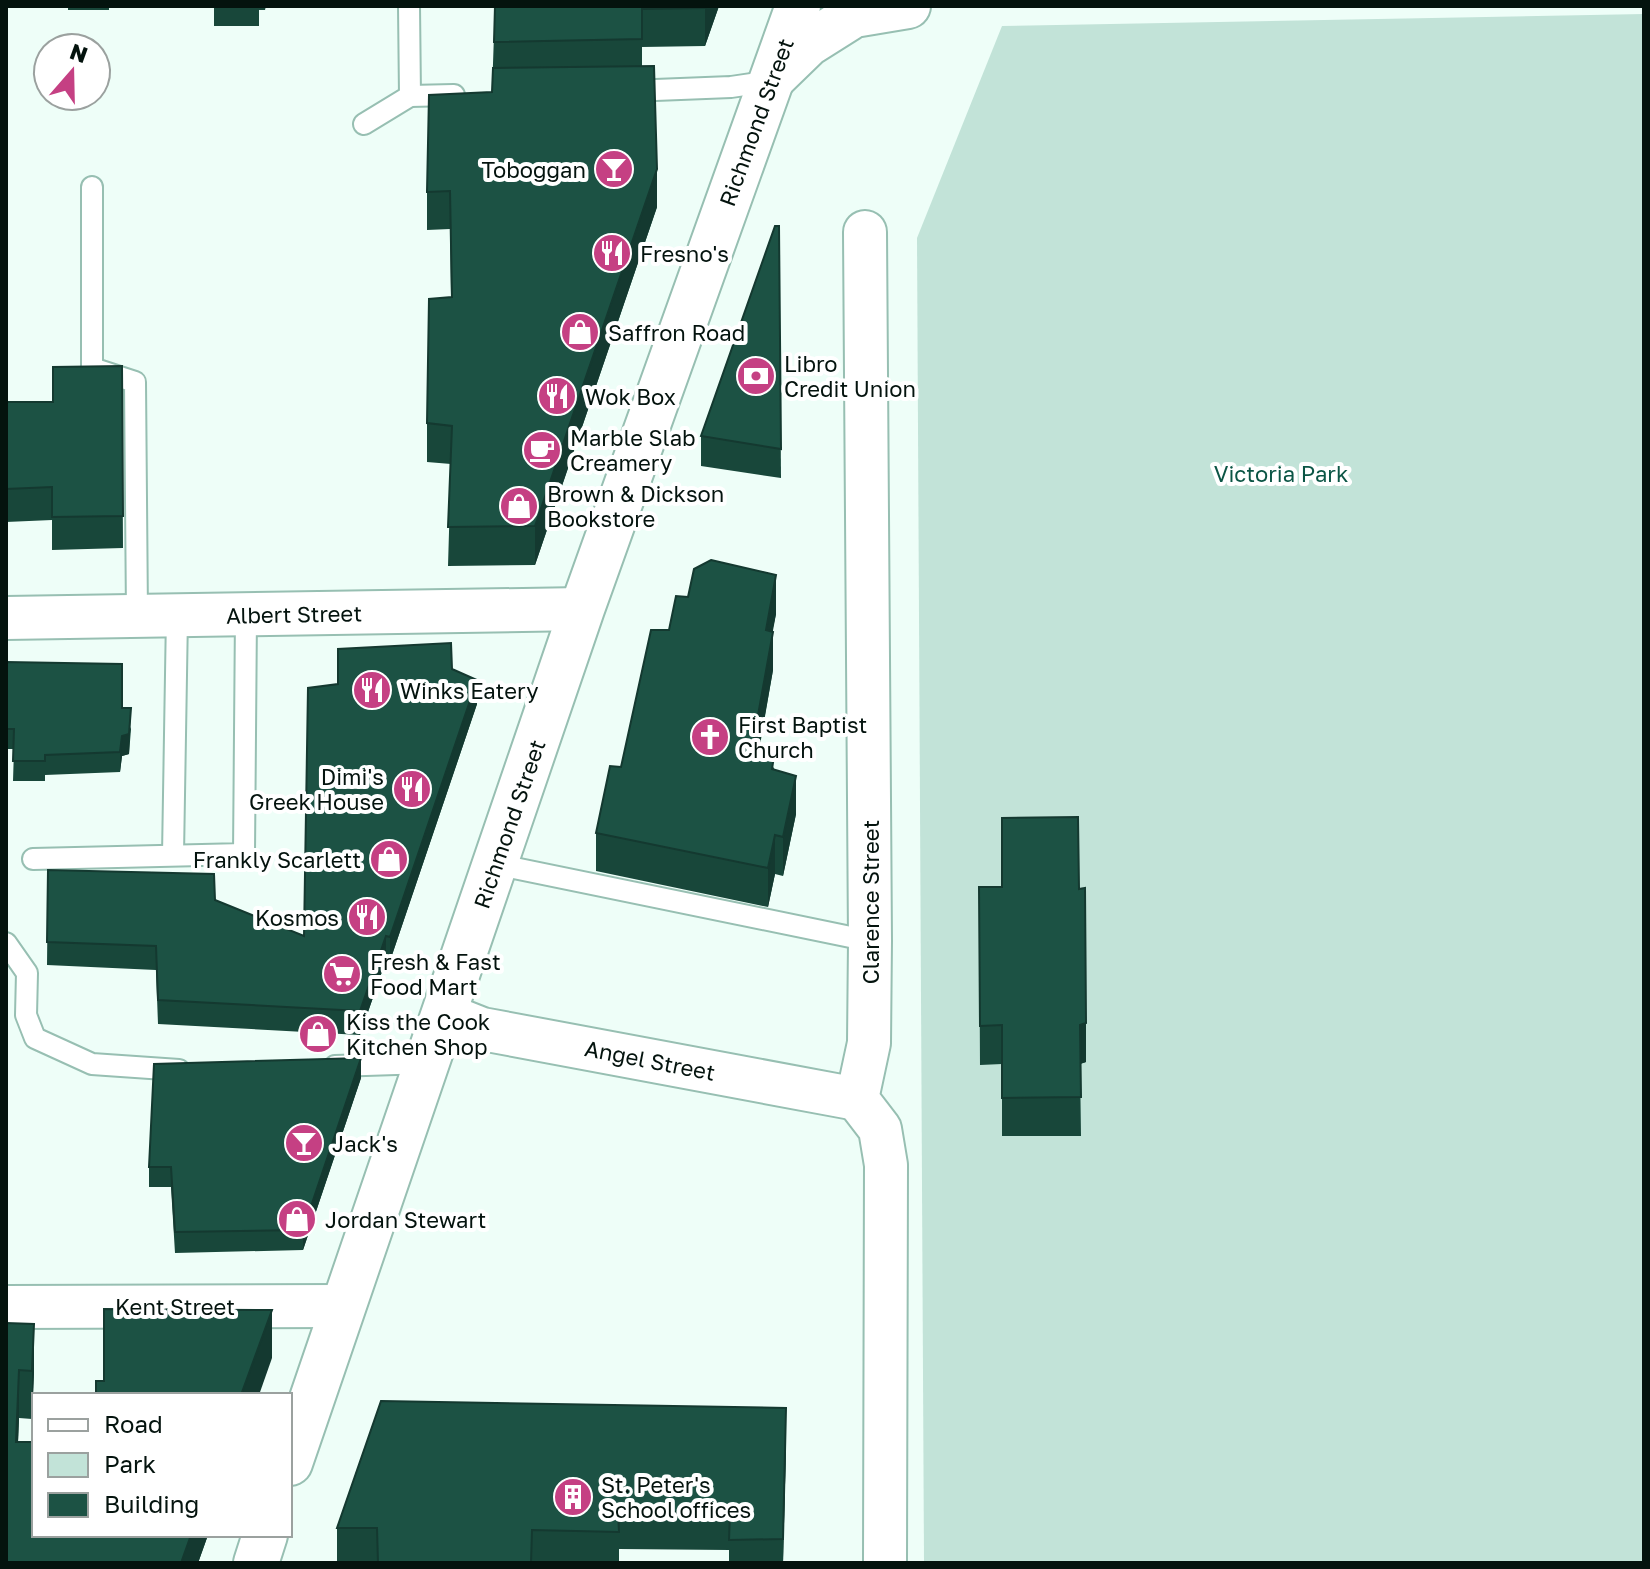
<svg xmlns="http://www.w3.org/2000/svg" width="1650" height="1569" viewBox="0 0 1650 1569" font-family="'Golos Text',sans-serif">
  <style>
    .green { fill: #c2e3d8 }
    .lines { fill: none; stroke-linecap: round; stroke-linejoin: round }
    .lane-casing { stroke: #97bfb2; stroke-width: 24 }
    .street-casing { stroke: #97bfb2; stroke-width: 46 }
    .secondary-casing { stroke: #97bfb2; stroke-width: 48 }
    .lane { stroke: #fff; stroke-width: 20 }
    .street { stroke: #fff; stroke-width: 42 }
    .secondary { stroke: #fff; stroke-width: 44 }
    .wall { fill: #18473a }
    .shaded-wall { fill: #143930 }
    .building { fill: #1c5244; stroke: #143930; stroke-width: 2 }
    .labels { text-anchor: middle; dominant-baseline: central; stroke-width: 8; stroke-linejoin: round; paint-order: stroke }
    .street-label { font-size: 22px; fill: #04130e; stroke: #fff }
    .poi-label { font-size: 22px; fill: #04130e; stroke: #fff; text-anchor: start }
    .park-label { font-size: 22px; fill: #0b5545; stroke: #fff }
  </style>
  <rect width="100%" height="100%" fill="#eefef8"/>
  <path class="green" d="M1644 14V1563H924L917 238 1002 26Z"/>
  <g class="lines">
    <defs>
      <g id="lane">
        <path d="M630 91 731 87 771 81"/>
        <path d="M410 96 454 95"/>
        <path d="M364 124 410 96 409 6"/>
        <path d="M92 187V368L135 382 137 616"/>
        <path d="M173 855 177 615"/>
        <path d="M33 859 244 854 246 614"/>
        <path d="M495 864 870 941"/>
        <path d="M6 943 27 973 26 1015 35 1038 92 1064 179 1070"/>
        <path d="M335 1066 427 1063"/>
      </g>
      <g id="street">
        <path d="M865 232 870 941 869 1043 857 1099 880 1129 886 1165 885 1563"/>
        <path d="M6 618 582 609"/>
        <path d="M444 1014 482 1029 857 1099"/>
        <path d="M6 1307 344 1306"/>
      </g>
      <g id="secondary">
        <path d="M775 76 808 44 854 15 908 6"/>
        <path d="M290 1463 582 609 798 6"/>
        <path d="M256 1563 265 1535"/>
      </g>
    </defs>
    <use href="#lane" class="lane-casing"/>
    <use href="#street" class="street-casing"/>
    <use href="#secondary" class="secondary-casing"/>
    <use href="#lane" class="lane"/>
    <use href="#street" class="street"/>
    <use href="#secondary" class="secondary"/>
  </g>
  <g class="wall">
    <path d="M68 6H156H109V10H68Z"/>
    <path d="M214 6H266L265 10H259V26H214Z"/>
    <path d="M495 6H719L705 46 642 47V66L657 207 535 565 448 566 451 464 427 462V423L451 297 450 229 427 230V192L492 92Z"/>
    <path d="M779 226 781 478 701 466V436Z"/>
    <path d="M122 366 123 548 52 550V520L6 522V402H53Z"/>
    <path d="M688 597 776 614 772 632 773 670 760 745 775 770 796 814 783 876 775 874 768 907 596 871V833L621 767 669 630Z"/>
    <path d="M6 662 122 708 131 729 129 754 122 756 120 772 45 775V781H13L14 749H6Z"/>
    <path d="M452 669 477 704 390 961 386 960 360 1035 158 1024 156 970 47 965 48 870 215 900 304 936Z"/>
    <path d="M979 887 1079 889 1086 1062 1080 1064 1081 1136H1002V1064L980 1065Z"/>
    <path d="M361 1078 303 1250 175 1253 171 1187H149V1167Z"/>
    <path d="M6 1323 34 1372 32 1419 19 1418 18 1442 208 1535 198 1563H6Z"/>
    <path d="M786 1446 783 1563H729V1550L619 1549V1563H337V1528Z"/>
  </g>
  <g class="shaded-wall">
    <path d="M706 6H719L705 46V8Z"/>
    <path d="M657 169V207L535 565V526Z"/>
    <path d="M776 575V614L766 669V630Z"/>
    <path d="M773 632V670L753 782V743Z"/>
    <path d="M477 680V704L390 961V937Z"/>
    <path d="M131 708 129 754 122 756 120 772V752L122 736Z"/>
    <path d="M796 776V814L783 876V837Z"/>
    <path d="M775 835V874L768 907V868Z"/>
    <path d="M386 936V960L360 1035V1011Z"/>
    <path d="M1086 1023V1062L1080 1064V1025Z"/>
    <path d="M361 1058V1078L303 1250V1230Z"/>
    <path d="M272 1310V1358L259 1395H241Z"/>
    <path d="M34 1324V1372L32 1419V1371Z"/>
    <path d="M19 1370V1418L16 1490V1442Z"/>
    <path d="M786 1408V1446L783 1563V1539Z"/>
    <path d="M191 1535H208L198 1563H181Z"/>
  </g>
  <g class="building">
    <path d="M495 6H706L705 8 642 9V39L494 42Z"/>
    <path d="M654 66 657 169 535 526 448 527 452 426 427 423 429 299 452 297 450 191 427 192 429 95 492 92 493 68Z"/>
    <path d="M775 226H779L781 449 701 436Z"/>
    <path d="M122 366 123 516 52 517V487L6 489V402H53V367Z"/>
    <path d="M711 560 776 575 766 630 773 632 753 743 775 750 772 769 796 776 783 837 775 835 768 868 596 833 610 766 621 767 651 630H669L676 596 688 597 694 569Z"/>
    <path d="M451 643 452 669 477 680 390 937 386 936 360 1011 158 1000 156 946 47 942 48 870 214 874 215 900 304 936 308 688 338 684V649Z"/>
    <path d="M6 662 122 664V708H131L129 734 122 736 120 752 45 755V761H13L14 729H6Z"/>
    <path d="M1078 817 1079 889 1085 888 1086 1023 1080 1025 1081 1097 1002 1098V1025L980 1026 979 887H1002V818Z"/>
    <path d="M361 1058 303 1230 175 1232 171 1167H149L154 1064Z"/>
    <path d="M104 1309 272 1310 241 1395H96V1381H104Z"/>
    <path d="M6 1323 34 1324 32 1371 19 1370 16 1442H34V1535H191L181 1563H6Z"/>
    <path d="M381 1401 786 1408 783 1539 729 1540 730 1512 618 1511 619 1532 532 1530 531 1563H378L377 1528H337Z"/>
  </g>
  <defs>
    <symbol id="bar-disc" viewBox="-11 -11 22 22"><circle r="9.5" fill="#c54083" stroke="#fff"/><path d="M-6-5H6L.8 .8V4.5H3.5V6h-7V4.5H-.8V.8Z" fill="#fff"/></symbol>
    <symbol id="restaurant-disc" viewBox="-11 -11 22 22"><circle r="9.5" fill="#c54083" stroke="#fff"/><path d="M-5-6h1v4h1v-4h1v4h1v-4h1v5L-1.5 .5V6h-2V.5L-5-1ZM5-6V6H3V1.5H1.5Q1.5-4 5-6Z" fill="#fff"/></symbol>
    <symbol id="shop-disc" viewBox="-11 -11 22 22"><circle r="9.5" fill="#c54083" stroke="#fff"/><path d="M-5-2.5h2.3a2.7 3.5 0 0 1 5.4 0H5L5.5 6h-11ZM-1.5-2.5h3a1.5 2.3 0 0 0-3 0Z" fill="#fff"/></symbol>
    <symbol id="bank-disc" viewBox="-11 -11 22 22"><circle r="9.5" fill="#c54083" stroke="#fff"/><path d="M-6-4H6V4H-6ZM0-2.3a2.3 2.3 0 1 0 0 4.6a2.3 2.3 0 1 0 0-4.6Z" fill="#fff"/></symbol>
    <symbol id="cafe-disc" viewBox="-11 -11 22 22"><circle r="9.5" fill="#c54083" stroke="#fff"/><path d="M-5.5-4.5H6V0H3Q3 3.5 0 3.5H-2.5Q-5.5 3.5-5.5 0ZM3-3.2v2h1.7v-2ZM-6 4.5H4V6H-6Z" fill="#fff"/></symbol>
    <symbol id="church-disc" viewBox="-11 -11 22 22"><circle r="9.5" fill="#c54083" stroke="#fff"/><path d="M-1.2-6h2.4v3.5h3.3v2.4h-3.3V6h-2.4V-.1h-3.3v-2.4h3.3Z" fill="#fff"/></symbol>
    <symbol id="supermarket-disc" viewBox="-11 -11 22 22"><circle r="9.5" fill="#c54083" stroke="#fff"/><path d="M-6-5.5h2.5l.6 2H6L4.5 2H-2.5L-4.4-4H-6ZM-1.5 3.2a1.3 1.3 0 1 0 .1 0ZM3 3.2a1.3 1.3 0 1 0 .1 0Z" fill="#fff"/></symbol>
    <symbol id="building-disc" viewBox="-11 -11 22 22"><circle r="9.5" fill="#c54083" stroke="#fff"/><path d="M-4-6H4V6H1V3H-1V6H-4ZM-2.5-4.3h1.7v1.8h-1.7ZM.8-4.3h1.7v1.8H.8ZM-2.5-1h1.7V.8h-1.7ZM.8-1h1.7V.8H.8Z" fill="#fff"/></symbol>
  </defs>
  <g fill-rule="evenodd">
    <use href="#bar-disc" x="592" y="147" width="44" height="44"/>
    <use href="#restaurant-disc" x="590" y="231" width="44" height="44"/>
    <use href="#shop-disc" x="558" y="310" width="44" height="44"/>
    <use href="#bank-disc" x="734" y="354" width="44" height="44"/>
    <use href="#restaurant-disc" x="535" y="374" width="44" height="44"/>
    <use href="#cafe-disc" x="520" y="428" width="44" height="44"/>
    <use href="#shop-disc" x="497" y="484" width="44" height="44"/>
    <use href="#restaurant-disc" x="350" y="668" width="44" height="44"/>
    <use href="#church-disc" x="688" y="715" width="44" height="44"/>
    <use href="#restaurant-disc" x="390" y="767" width="44" height="44"/>
    <use href="#shop-disc" x="367" y="837" width="44" height="44"/>
    <use href="#restaurant-disc" x="345" y="895" width="44" height="44"/>
    <use href="#supermarket-disc" x="320" y="952" width="44" height="44"/>
    <use href="#shop-disc" x="296" y="1012" width="44" height="44"/>
    <use href="#bar-disc" x="282" y="1121" width="44" height="44"/>
    <use href="#shop-disc" x="275" y="1197" width="44" height="44"/>
    <use href="#building-disc" x="551" y="1475" width="44" height="44"/>
  </g>
  <g class="labels">
    <g class="street-label">
      <text transform="translate(756 122) rotate(-70)">Richmond Street</text>
      <text transform="translate(294 614) rotate(-1)">Albert Street</text>
      <text transform="translate(509 824) rotate(-71)">Richmond Street</text>
      <text transform="translate(870 902) rotate(-90)">Clarence Street</text>
      <text transform="translate(650 1060) rotate(11)">Angel Street</text>
      <text x="175" y="1306">Kent Street</text>
    </g>
    <g class="poi-label">
      <text x="586" y="169" text-anchor="end">Toboggan</text>
      <text x="640" y="253">Fresno's</text>
      <text x="608" y="332">Saffron Road</text>
      <text x="784" y="363">Libro<tspan x="784" dy="25">Credit Union</tspan></text>
      <text x="585" y="396">Wok Box</text>
      <text x="570" y="437">Marble Slab<tspan x="570" dy="25">Creamery</tspan></text>
      <text x="547" y="493">Brown &amp; Dickson<tspan x="547" dy="25">Bookstore</tspan></text>
      <text x="400" y="690">Winks Eatery</text>
      <text x="738" y="724">First Baptist<tspan x="738" dy="25">Church</tspan></text>
      <text x="384" y="776" text-anchor="end">Dimi's<tspan x="384" dy="25">Greek House</tspan></text>
      <text x="361" y="859" text-anchor="end">Frankly Scarlett</text>
      <text x="339" y="917" text-anchor="end">Kosmos</text>
      <text x="370" y="961">Fresh &amp; Fast<tspan x="370" dy="25">Food Mart</tspan></text>
      <text x="346" y="1021">Kiss the Cook<tspan x="346" dy="25">Kitchen Shop</tspan></text>
      <text x="332" y="1143">Jack's</text>
      <text x="325" y="1219">Jordan Stewart</text>
      <text x="601" y="1484">St. Peter's<tspan x="601" dy="25">School offices</tspan></text>
    </g>
    <g class="park-label">
      <text x="1281" y="473">Victoria Park</text>
    </g>
  </g>
  <rect width="1650" height="1569" fill="none" stroke="#04130e" stroke-width="16"/>
  <rect x="32" y="1393" width="260" height="144" fill="#ffffff" stroke="#9ba19f" stroke-width="2"/>
  <rect x="48" y="1419" width="40" height="12" fill="#ffffff" stroke="#9ba19f" stroke-width="2"/>
  <text x="104" y="1433" font-size="24" fill="#04130e">Road</text>
  <rect x="48" y="1453" width="40" height="24" fill="#c2e3d8" stroke="#9ba19f" stroke-width="2"/>
  <text x="104" y="1473" font-size="24" fill="#04130e">Park</text>
  <rect x="48" y="1493" width="40" height="24" fill="#1c5244" stroke="#9ba19f" stroke-width="2"/>
  <text x="104" y="1513" font-size="24" fill="#04130e">Building</text>
  <g transform="translate(72 72) rotate(20)"><circle r="38" fill="#ffffff" stroke="#9ba19f" stroke-width="2"/>
  <path d="M0-6L14 30L0 20L-14 30Z" fill="#c54083"/>
  <text y="-12" font-size="22" font-weight="bold" text-anchor="middle" fill="#04130e">N</text>
  </g>
</svg>
